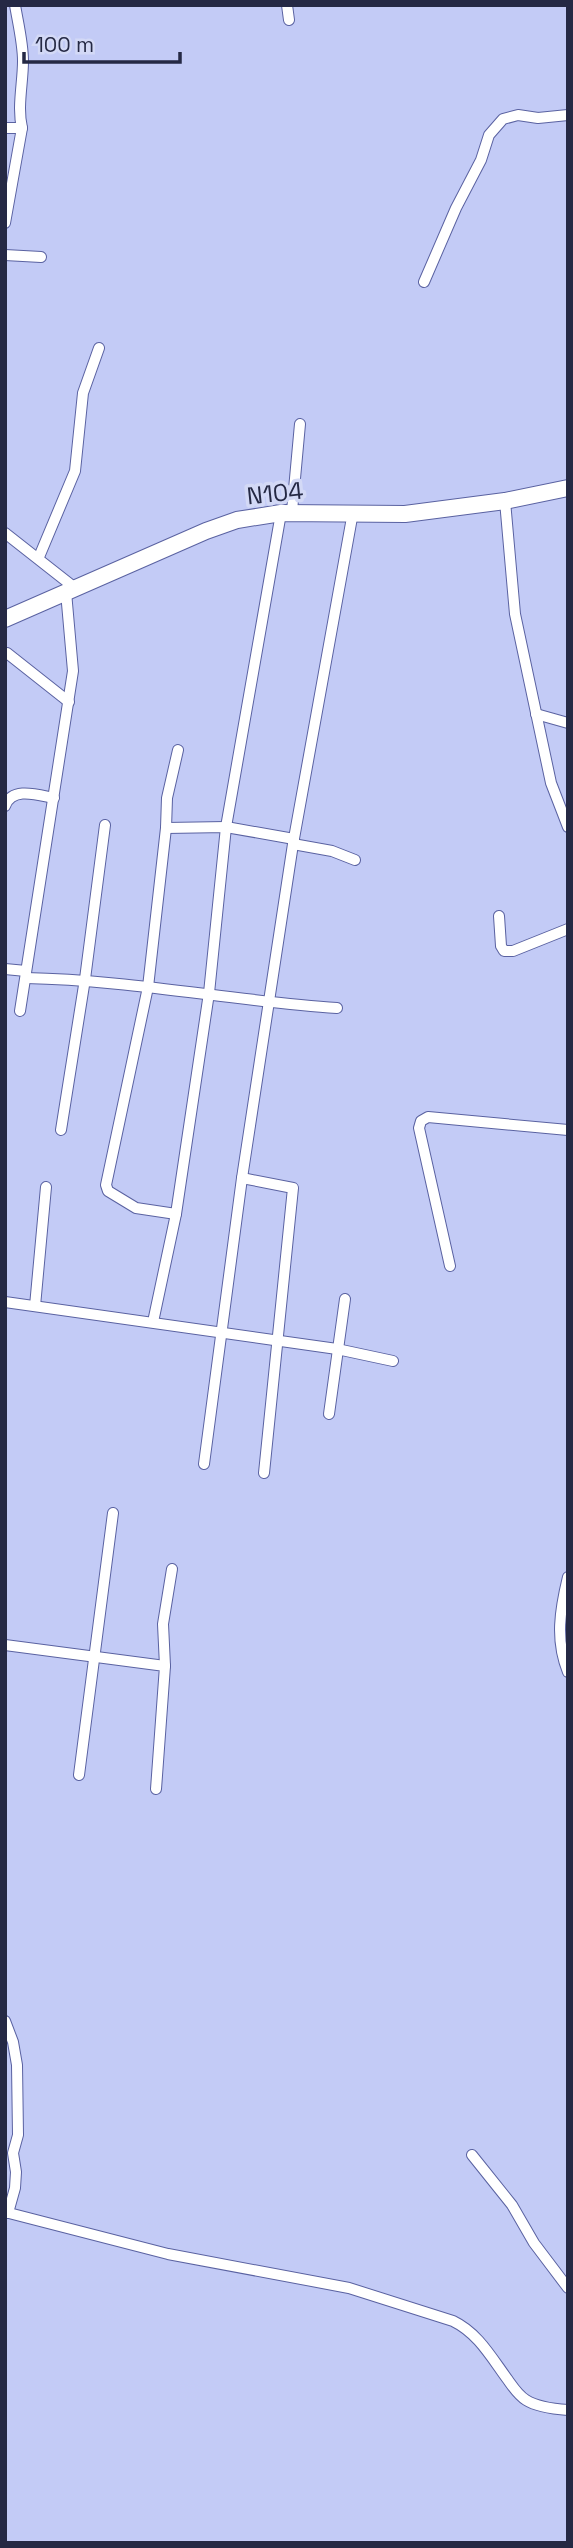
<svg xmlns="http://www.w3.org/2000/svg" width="573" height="2548" viewBox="0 0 573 2548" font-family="'Space Grotesk',sans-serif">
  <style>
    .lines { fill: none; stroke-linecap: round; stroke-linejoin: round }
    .street-casing { stroke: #5a62a1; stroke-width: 12 }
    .secondary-casing { stroke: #5a62a1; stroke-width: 18 }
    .street { stroke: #fff; stroke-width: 10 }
    .secondary { stroke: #fff; stroke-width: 16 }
    .labels { text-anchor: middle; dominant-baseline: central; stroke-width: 7; stroke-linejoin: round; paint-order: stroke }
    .street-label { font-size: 24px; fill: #252944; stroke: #d3d9f6 }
  </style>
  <rect width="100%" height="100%" fill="#c3cbf6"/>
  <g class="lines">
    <defs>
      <g id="street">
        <path d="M287 5 289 20"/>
        <path d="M5 128H22"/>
        <path d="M5 223 22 128C17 107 23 83 23 61 23 43 18 23 15 5"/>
        <path d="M5 255 41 257"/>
        <path d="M424 282 456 208 481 160 489 135 503 119 518 115 538 118 568 115"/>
        <path d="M505 501 515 614 551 783 568 827"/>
        <path d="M292 511 300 424"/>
        <path d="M5 533 75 588"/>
        <path d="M39 557 75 471 83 393 99 348"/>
        <path d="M7 653 69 702"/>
        <path d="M536 714 568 723"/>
        <path d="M5 806C12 786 38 795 54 798"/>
        <path d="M166 828 226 827 294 839"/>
        <path d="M293 844 332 851 355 860"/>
        <path d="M499 916 501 946 504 951H513L568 929"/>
        <path d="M5 969 26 971"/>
        <path d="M26 978C131 980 233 1001 337 1008"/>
        <path d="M20 1011 73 671 66 592"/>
        <path d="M61 1130 85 979 105 825"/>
        <path d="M242 1178 293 1188 264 1473"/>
        <path d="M176 1214 136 1208 108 1191 106 1185 148 987 166 828 167 798 178 750"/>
        <path d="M450 1266 419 1128 421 1121 428 1117 568 1130"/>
        <path d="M5 1302 337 1349 393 1361"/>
        <path d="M35 1306 46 1187"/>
        <path d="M153 1322 176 1214 209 993 226 827 281 513"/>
        <path d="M329 1414 345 1299"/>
        <path d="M204 1464 242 1178 293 844 353 512"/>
        <path d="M568 1577C560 1610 555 1640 568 1672"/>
        <path d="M5 1645 165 1666 156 1789"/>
        <path d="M165 1666 163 1624 172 1569"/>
        <path d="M79 1775 113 1513"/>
        <path d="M5 2021 13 2042 17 2065 18 2135 13 2153 16 2172 15 2188 8 2213"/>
        <path d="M472 2155 512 2205 534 2243 568 2288"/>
        <path d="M5 2212 168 2254 349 2288 453 2321C478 2333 491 2357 508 2380 513 2387 518 2395 526 2400 537 2407 554 2409 568 2410"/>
      </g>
      <path id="secondary" d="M5 619 206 531 237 520 281 513 405 514 505 501 568 488"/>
    </defs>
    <use href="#street" class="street-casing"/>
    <use href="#secondary" class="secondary-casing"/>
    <use href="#street" class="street"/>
    <use href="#secondary" class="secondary"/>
  </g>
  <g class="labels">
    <g class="street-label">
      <text transform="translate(275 493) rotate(-6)">N104</text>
    </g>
  </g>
  <rect width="573" height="2548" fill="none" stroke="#252944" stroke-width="14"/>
  <path d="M24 52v10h156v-10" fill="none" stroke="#252944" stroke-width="3.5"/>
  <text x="35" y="52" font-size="21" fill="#252944" stroke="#d3d9f6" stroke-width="5" paint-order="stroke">100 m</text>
</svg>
